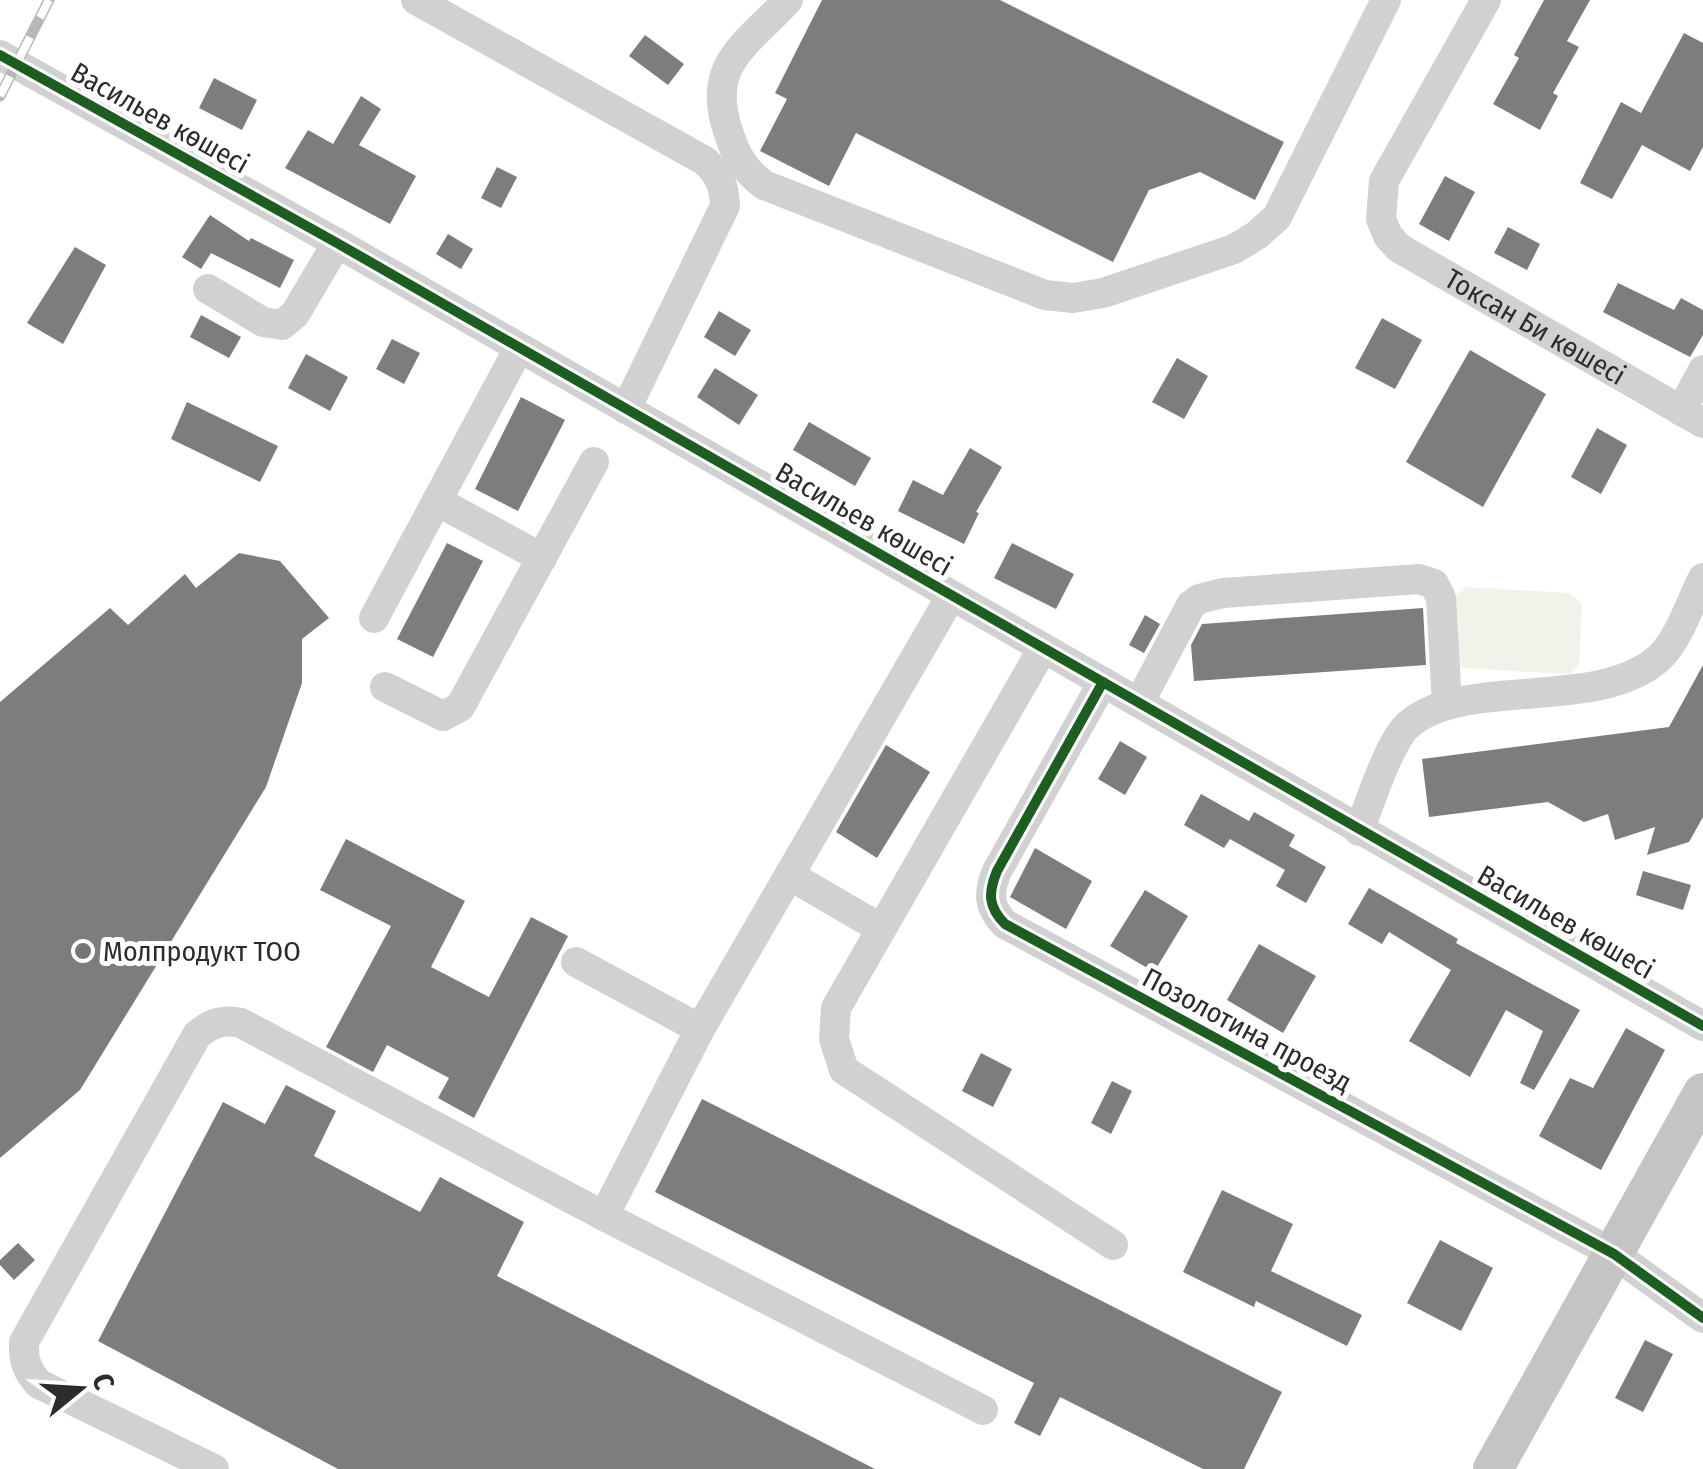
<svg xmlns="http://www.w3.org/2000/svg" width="1703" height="1469" viewBox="0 0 1703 1469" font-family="'Fira Sans Condensed',sans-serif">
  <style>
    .green { fill: #f1f3eb }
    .building { fill: #7d7d7d }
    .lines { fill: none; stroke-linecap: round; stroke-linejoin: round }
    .minor { stroke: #d1d1d1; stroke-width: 30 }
    .major { stroke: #c4c4c4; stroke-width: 40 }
    .rail-casing { stroke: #b8b8b8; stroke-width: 11 }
    .rail { stroke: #fff; stroke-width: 8; stroke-dasharray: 22; stroke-linecap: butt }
    .cycleway-casing { stroke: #fff; stroke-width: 16 }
    .cycleway { stroke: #1b5e20; stroke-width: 10 }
    .poi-dot { fill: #767676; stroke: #fff; stroke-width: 4 }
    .labels { text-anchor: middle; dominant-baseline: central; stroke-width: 10; stroke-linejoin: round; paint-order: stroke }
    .street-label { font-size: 28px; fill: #2c2c2c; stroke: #fff }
    .poi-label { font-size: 28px; fill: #2c2c2c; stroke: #fff; text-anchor: start }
  </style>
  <rect width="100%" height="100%" fill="#fff"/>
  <path class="green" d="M1466 587 1570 593 1582 604 1579 665 1569 674 1459 668 1454 596Z"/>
  <g class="building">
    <path d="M822 0H1000L1284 142 1255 200 1200 172 1149 190 1113 262 856 133 829 186 760 151 787 99 775 93Z"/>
    <path d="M1544 0H1590L1567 41 1579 47 1553 93 1558 96 1540 130 1493 104 1519 58 1514 55Z"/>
    <path d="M1684 33 1703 43V147L1690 171 1642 145 1612 199 1580 183 1621 102 1641 113Z"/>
    <path d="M645 35 684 64 668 85 629 56Z"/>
    <path d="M214 78 257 100 242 130 199 108Z"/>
    <path d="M361 96 381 109 359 145 416 176 390 224 285 168 308 130 333 144Z"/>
    <path d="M497 167 517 177 501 208 481 198Z"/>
    <path d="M1445 176 1475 192 1449 241 1419 224Z"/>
    <path d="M210 215 249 241 251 238 294 260 280 288 211 253 201 269 182 257Z"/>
    <path d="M1508 227 1540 244 1527 270 1494 253Z"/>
    <path d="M448 234 473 249 461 269 436 254Z"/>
    <path d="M75 247 106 265 63 344 27 323Z"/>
    <path d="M1618 283 1674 310 1681 298 1703 310V335L1690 357 1603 312Z"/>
    <path d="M719 311 751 330 735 356 704 337Z"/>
    <path d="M201 315 241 337 229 358 190 337Z"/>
    <path d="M1382 318 1422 340 1395 389 1355 368Z"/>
    <path d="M392 339 420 353 404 384 376 369Z"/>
    <path d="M1470 350 1546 394 1483 507 1406 462Z"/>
    <path d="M306 354 348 377 330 411 288 388Z"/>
    <path d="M1177 358 1208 376 1184 419 1152 402Z"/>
    <path d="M715 368 758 395 739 425 697 397Z"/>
    <path d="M521 397 565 420 518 511 475 489Z"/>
    <path d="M187 402 278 446 260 482 171 439Z"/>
    <path d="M809 422 871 458 855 486 793 450Z"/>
    <path d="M1597 428 1627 445 1601 494 1571 477Z"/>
    <path d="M970 448 1002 467 976 512 979 513 964 544 898 511 913 480 943 495Z"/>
    <path d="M447 543 483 561 433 657 397 639Z"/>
    <path d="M1012 543 1074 574 1056 609 994 578Z"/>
    <path d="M239 553 280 561 329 618 302 639V683L266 787 80 1090 0 1158V702L110 608 128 625 185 574 196 588Z"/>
    <path d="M1423 608 1426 665 1194 681 1191 645 1202 624Z"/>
    <path d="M1145 615 1160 624 1144 653 1129 645Z"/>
    <path d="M1703 665V817L1689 842 1647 855 1655 827 1615 840 1608 814 1584 822 1548 802 1429 817 1422 759 1669 727Z"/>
    <path d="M1120 741 1147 757 1125 795 1098 779Z"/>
    <path d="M886 745 930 772 877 858 836 832Z"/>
    <path d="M1201 794 1249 821 1254 812 1295 835 1289 846 1326 867 1306 903 1276 886 1285 870 1230 839 1224 848 1184 825Z"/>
    <path d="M346 839 465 901 431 967 489 997 531 917 568 936 474 1118 438 1098 449 1078 387 1045 373 1072 326 1047 391 926 320 890Z"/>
    <path d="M1035 848 1092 881 1066 929 1010 897Z"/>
    <path d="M1643 871 1691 885 1683 910 1636 895Z"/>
    <path d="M1369 888 1458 939 1456 943 1580 1010 1534 1090 1520 1083 1543 1031 1506 1010 1470 1077 1409 1041 1451 970 1389 932 1382 944 1348 924Z"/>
    <path d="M1145 890 1188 916 1154 972 1110 946Z"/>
    <path d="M1259 944 1316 976 1283 1033 1227 1000Z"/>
    <path d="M1626 1028 1665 1050 1601 1170 1539 1136 1570 1078 1593 1088Z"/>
    <path d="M981 1053 1012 1069 993 1107 962 1091Z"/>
    <path d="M1112 1081 1132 1091 1111 1134 1091 1123Z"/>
    <path d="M286 1085 336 1111 314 1156 420 1212 440 1177 524 1222 497 1276 875 1469H338L98 1341 223 1102 265 1124Z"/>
    <path d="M702 1099 1282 1392 1244 1469H1203L1060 1397 1040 1436 1014 1423 1034 1383 655 1192Z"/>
    <path d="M1222 1190 1293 1224 1271 1271 1362 1315 1347 1346 1256 1301 1254 1307 1183 1272Z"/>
    <path d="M1440 1240 1493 1268 1461 1331 1407 1303Z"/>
    <path d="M18 1243 35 1260 14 1280 0 1265V1260Z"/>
    <path d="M1645 1340 1673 1354 1643 1412 1615 1398Z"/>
  </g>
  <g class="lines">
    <g class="minor">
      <path d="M416 0 705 161C720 175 724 186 725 206L626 409"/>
      <path d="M788 0C747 45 704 64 729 134 736 156 745 171 764 185L1045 295 1073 298 1103 293 1234 249 1257 235 1277 217 1386 0"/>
      <path id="s1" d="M1486 0 1384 181 1381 219 1388 236 1399 248 1703 423"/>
      <path d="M0 55 337 243 1703 1026"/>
      <path d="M208 289 263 322 282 325 295 314 337 243"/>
      <path d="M1681 411 1703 370"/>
      <path d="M437 501 542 558"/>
      <path d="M374 618 519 348"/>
      <path d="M1043 648 836 1008 834 1039 844 1070 1113 1245"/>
      <path d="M1103 682 997 871C988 893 988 907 1005 924L1614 1254 1703 1318"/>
      <path d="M385 687 443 716 460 707 594 462"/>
      <path d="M1139 703 1191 605 1199 599 1223 593 1419 579 1434 584 1441 598 1447 705"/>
      <path d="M1359 831C1369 805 1389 743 1407 726 1462 675 1595 713 1658 659 1679 640 1690 603 1703 578"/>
      <path d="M789 875 880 928"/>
      <path d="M576 962 700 1029"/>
      <path d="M604 1216 700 1029 951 596"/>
      <path d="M214 1469 39 1384C27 1371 23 1360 24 1342L197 1035C211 1023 223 1019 241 1023L604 1216 983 1410"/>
    </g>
    <path class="major" d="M1493 1469 1703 1093"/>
    <defs>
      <path id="rail" d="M0 96 49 0"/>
    </defs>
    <use href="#rail" class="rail-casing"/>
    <use href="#rail" class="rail"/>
    <defs>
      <g id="cycleway">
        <path d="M0 55 337 243 1703 1026"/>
        <path d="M1103 682 997 871C988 893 988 907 1005 924L1614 1254 1703 1318"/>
      </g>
    </defs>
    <use href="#cycleway" class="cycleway-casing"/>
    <use href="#cycleway" class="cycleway"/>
  </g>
  <circle class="poi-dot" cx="83" cy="951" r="10"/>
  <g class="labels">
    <g class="street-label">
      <text transform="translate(160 118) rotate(29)">Васильев көшесі</text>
      <text stroke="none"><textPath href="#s1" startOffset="438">Токсан Би көшесі</textPath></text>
      <text transform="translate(864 519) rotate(30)">Васильев көшесі</text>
      <text transform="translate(1566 922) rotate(30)">Васильев көшесі</text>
      <text transform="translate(1247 1030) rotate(28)">Позолотина проезд</text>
    </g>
    <g class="poi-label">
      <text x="103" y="951">Молпродукт ТОО</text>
    </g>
  </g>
  <g transform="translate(80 1389) rotate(72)" stroke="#ffffff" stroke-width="8" paint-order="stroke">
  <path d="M0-8L18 38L0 25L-18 38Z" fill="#2c2c2c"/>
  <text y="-15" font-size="28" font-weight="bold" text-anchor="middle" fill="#2c2c2c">С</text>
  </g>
</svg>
